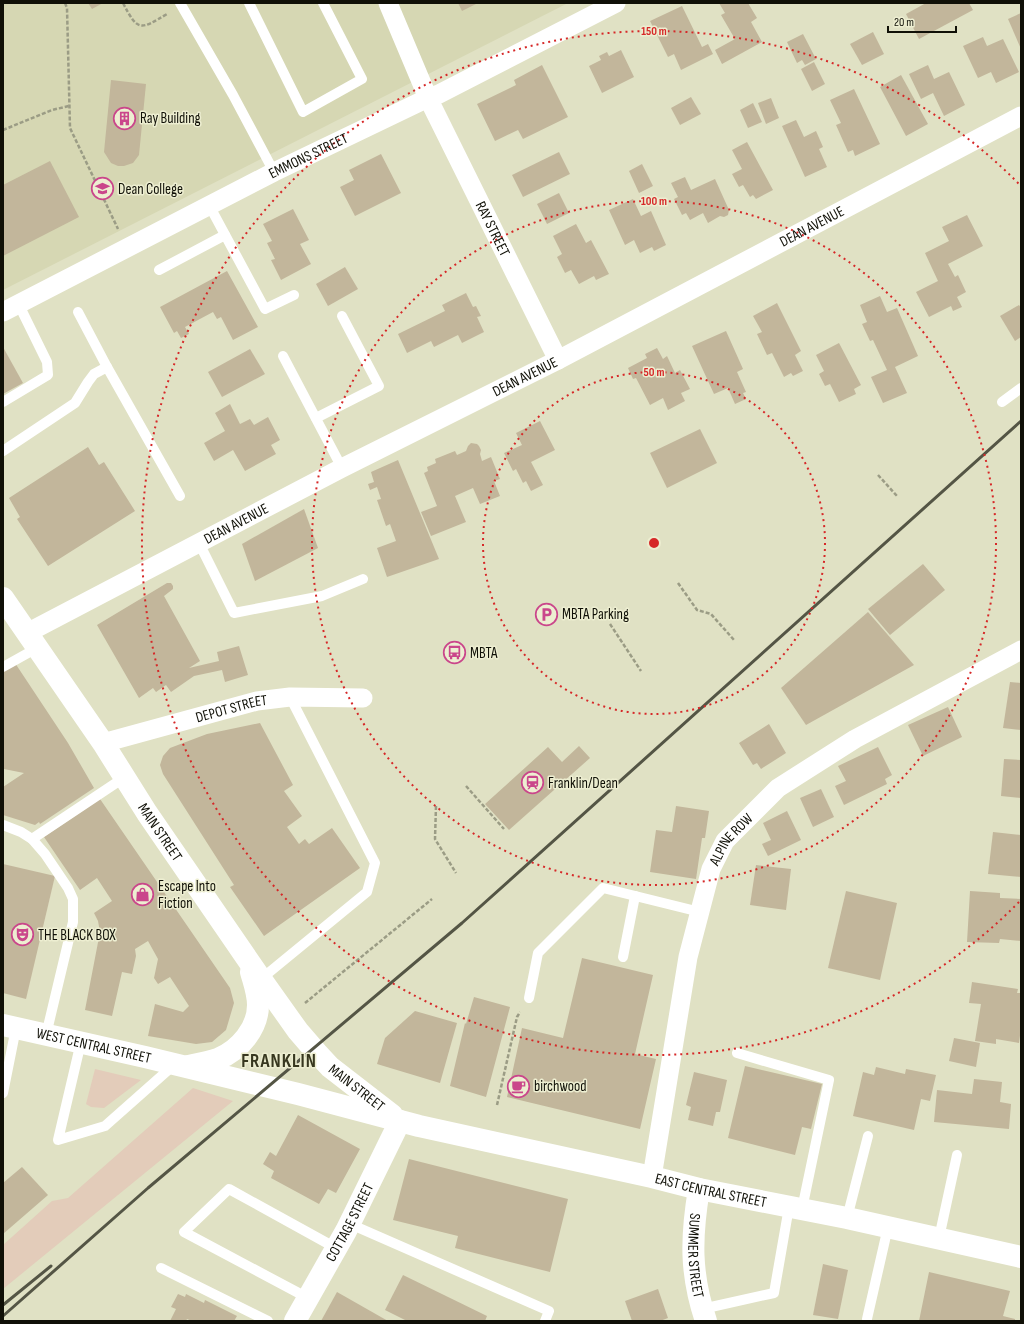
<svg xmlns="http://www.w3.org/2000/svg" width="1024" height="1324" viewBox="0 0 1024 1324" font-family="'Sofia Sans Condensed',sans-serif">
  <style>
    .built { fill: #d6d7b3 }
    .green { fill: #e3ccba }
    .building { fill: #c2b69b }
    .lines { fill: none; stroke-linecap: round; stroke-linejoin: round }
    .path { stroke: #9b9c85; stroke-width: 2.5; stroke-dasharray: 4 2; stroke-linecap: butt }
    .service { stroke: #fff; stroke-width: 10 }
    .minor { stroke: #fff; stroke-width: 19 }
    .tertiary { stroke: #fff; stroke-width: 22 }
    .secondary { stroke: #fff; stroke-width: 22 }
    .rail { stroke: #545545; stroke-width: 3 }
    .ring { fill: none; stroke: #d62828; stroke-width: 2; stroke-dasharray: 2 4 }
    .labels { text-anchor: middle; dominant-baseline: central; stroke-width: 3; stroke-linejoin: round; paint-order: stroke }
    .poi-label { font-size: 15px; fill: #101007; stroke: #edeed1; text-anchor: start }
    .street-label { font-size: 15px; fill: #101007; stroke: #edeed1 }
    .district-label { font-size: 19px; font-weight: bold; letter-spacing: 1px; fill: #37371f; stroke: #edeed1 }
    .centre { fill: #d62828; stroke: #edeed1; stroke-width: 2 }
    .ring-label { font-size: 12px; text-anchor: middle; font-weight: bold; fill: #d62828; stroke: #edeed1; stroke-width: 3; stroke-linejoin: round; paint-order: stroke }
  </style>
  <rect width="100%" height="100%" fill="#e0e1c4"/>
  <path class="built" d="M3 3H568L3 290Z"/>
  <g class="green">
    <path d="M95 1069 141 1080 104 1108 91 1107 86 1104Z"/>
    <path d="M193 1088 233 1101 3 1289V1245L52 1201 68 1198Z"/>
  </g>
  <g class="building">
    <path d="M88 3H103L92 9Z"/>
    <path d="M458 3H478L462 11Z"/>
    <path d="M719 3H748L757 18 751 22 762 42 722 64 715 50 735 39 721 15 725 13Z"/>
    <path d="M926 3H969L973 10 919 39 906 14Z"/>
    <path d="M682 6 702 47 708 44 713 54 681 70 674 54 668 57 650 21Z"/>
    <path d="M1021 13V49L1008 19Z"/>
    <path d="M873 32 884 54 862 65 850 44Z"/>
    <path d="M803 34 816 59 805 65 802 60 797 63 787 42Z"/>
    <path d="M983 37 987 46 1003 39 1019 72 996 83 991 72 978 78 963 46Z"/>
    <path d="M621 50 634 77 602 93 589 66 601 60 599 56 607 52 609 56Z"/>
    <path d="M814 62 825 84 812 91 801 69Z"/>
    <path d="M542 65 568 117 523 139 518 130 495 141 477 104 516 85 514 80Z"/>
    <path d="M928 65 934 79 949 72 965 105 944 116 933 93 921 99 909 74Z"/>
    <path d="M901 75 928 124 906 136 880 87Z"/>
    <path d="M111 80 146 84 139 155 133 163 124 166H118L111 163 104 152Z"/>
    <path d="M854 89 880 144 855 156 853 150 848 152 836 125 841 123 830 100Z"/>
    <path d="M691 97 701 114 680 125 671 108Z"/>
    <path d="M771 98 779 118 766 124 758 103Z"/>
    <path d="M753 103 762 122 748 128 740 110Z"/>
    <path d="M796 120 804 137 816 131 823 147 819 149 827 167 805 177 782 126Z"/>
    <path d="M747 142 773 190 756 199 753 195 750 197 743 185 739 187 732 174 742 169 732 150Z"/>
    <path d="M559 152 570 174 523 197 512 175Z"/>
    <path d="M381 154 401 193 355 216 340 187 354 180 349 170Z"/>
    <path d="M50 161 79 217 3 256V185Z"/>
    <path d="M642 164 653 186 639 193 629 171Z"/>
    <path d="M685 177 691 190 715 179 729 210 728 215 724 217 720 216 708 223 703 213 690 220 686 213 682 215 674 199 678 197 671 183Z"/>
    <path d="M559 193 569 213 547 224 537 204Z"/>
    <path d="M633 199 641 216 651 211 666 245 654 251 652 247 640 253 634 240 625 245 609 210Z"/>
    <path d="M293 209 309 240 300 244 311 264 281 280 271 260 275 259 267 243 272 241 263 224Z"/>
    <path d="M967 215 983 246 948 264 955 277 958 275 966 292 957 297 962 307 953 311 951 306 929 317 916 292 938 281 925 253 949 241 942 227Z"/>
    <path d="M576 224 586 243 591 240 609 274 596 280 594 276 579 284 571 270 565 273 557 257 562 254 553 236Z"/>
    <path d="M345 267 358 289 328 306 316 284Z"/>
    <path d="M227 271 258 327 233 340 221 317 217 319 213 312 185 327 189 334 181 338 177 331 174 333 160 307Z"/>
    <path d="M466 293 473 307 476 306 481 316 477 317 484 332 462 343 458 335 434 347 431 341 407 353 398 334 445 311 442 305Z"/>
    <path d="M880 296 887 312 897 308 918 356 895 367 907 393 883 403 871 377 887 370 873 340 870 341 862 324 867 322 860 305Z"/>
    <path d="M777 303 801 351 795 355 803 371 793 376 791 373 784 377 772 353 767 355 757 334 762 332 753 316Z"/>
    <path d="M1019 305 1021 308V337L1015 341 1000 316Z"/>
    <path d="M726 331 743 369 737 372 746 392 743 393 746 399 735 404 728 388 714 394 692 346Z"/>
    <path d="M839 343 861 385 854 389 856 394 839 402 830 384 825 386 819 374 824 371 816 355Z"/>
    <path d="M3 347 23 383 3 394Z"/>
    <path d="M657 348 663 359 667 356 675 373 680 370 690 389 681 393 685 401 668 410 663 398 650 405 636 378 633 379 628 368 647 358 645 354Z"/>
    <path d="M250 349 265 374 222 397 208 372Z"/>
    <path d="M230 404 240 424 250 419 254 425 268 417 280 440 271 445 276 454 245 471 233 450 214 461 204 443 225 431 215 413Z"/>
    <path d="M540 421 555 450 531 462 543 485 531 491 526 481 523 483 516 469 513 471 504 453 522 445 516 433Z"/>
    <path d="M700 429 717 463 667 488 650 453Z"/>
    <path d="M471 443 477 444 479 446 481 450 480 454 482 461 491 457 500 479 494 481 500 496 480 504 473 488 455 496 466 522 431 536 421 512 437 506 424 473 428 471 427 467 436 463 435 459 455 451 457 455 466 451 468 446Z"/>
    <path d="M88 447 99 465 104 462 135 511 48 566 17 519 20 517 9 498Z"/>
    <path d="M398 460 439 559 387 577 377 548 396 541 390 524 386 526 377 500 381 499 377 487 370 490 368 484 374 482 371 472Z"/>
    <path d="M304 509 318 548 255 581 242 544Z"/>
    <path d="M923 564 945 590 890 635 868 609Z"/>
    <path d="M167 583H171L173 586V589L164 596 200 661 189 668 219 661 217 652 239 646 248 675 225 682 222 670 194 676 171 692 166 685 156 692 153 688 139 698 97 625Z"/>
    <path d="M868 612 914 665 806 725 781 688Z"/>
    <path d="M15 663 68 743 94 788 40 824 39 822 35 825 3 815V787L24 773 4 769 3 767V670Z"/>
    <path d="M1010 682 1021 683V730L1003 728Z"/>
    <path d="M948 707 962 737 923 756 908 725Z"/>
    <path d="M260 723 293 785 284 791 302 816 287 827 299 844 305 839 309 844 332 828 360 868 264 936 230 887 234 885 163 774 160 765 163 756 170 748 207 734Z"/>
    <path d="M769 724 786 753 761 769 757 763 753 765 739 743Z"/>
    <path d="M579 746 590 758 509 830 485 804 548 747 562 762Z"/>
    <path d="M878 747 892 775 885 779 887 784 844 805 835 786 846 781 838 766Z"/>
    <path d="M1004 759 1021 760V798L1001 796Z"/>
    <path d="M821 789 834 817 813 827 800 798Z"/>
    <path d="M100 799 230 988 234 1003 226 1030 212 1042 196 1044 148 1036 155 1004 183 1012 189 1006 170 977 158 984 154 978 158 959 148 941 135 949 136 956 132 974 122 972 112 1016 85 1010 100 932 98 921 94 913 112 901 97 878 80 890 44 837Z"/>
    <path d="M676 806 709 811 705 838H702L696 879 650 872 656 830 672 832Z"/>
    <path d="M787 811 801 840 768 856 762 844 771 840 763 823Z"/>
    <path d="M993 832 1021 835V877L988 874Z"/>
    <path d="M3 864 55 876 26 999 3 993Z"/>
    <path d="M756 865 791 869 786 910 750 905Z"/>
    <path d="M846 891 897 903 880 980 828 968Z"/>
    <path d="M970 891 1000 893V898L1021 899V941L1000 939 999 943 967 942Z"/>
    <path d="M582 958 653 975 635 1054 656 1059 640 1129 507 1097 522 1028 563 1038Z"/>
    <path d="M972 982 1018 989 1017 993H1021V1028L1019 1043 996 1039V1044L975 1041 981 1004 969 1003Z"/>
    <path d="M474 997 510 1007 486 1097 450 1086 465 1023 466 1024Z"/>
    <path d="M415 1011 457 1023 440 1083 377 1064 385 1038Z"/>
    <path d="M954 1038 980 1043 976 1067 949 1061Z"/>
    <path d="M745 1066 822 1084 811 1129 802 1127 795 1155 728 1138Z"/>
    <path d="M876 1067 905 1074 906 1069 936 1075 930 1101 921 1099 914 1130 853 1116 863 1072 874 1075Z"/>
    <path d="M694 1072 727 1080 720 1112H716L713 1126 688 1120 691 1107 686 1105Z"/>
    <path d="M974 1079 1002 1082 1000 1102 1011 1104 1009 1129 934 1122 937 1090 972 1094Z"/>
    <path d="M298 1115 360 1149 336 1193 328 1189 319 1204 271 1178 274 1171 263 1164 270 1152 276 1156Z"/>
    <path d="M409 1159 568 1199 550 1272 455 1248 458 1236 393 1220Z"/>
    <path d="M22 1167 48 1195 3 1234V1183Z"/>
    <path d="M823 1264 848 1270 838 1319 813 1315Z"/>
    <path d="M929 1272 1010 1291 1003 1316 1015 1319V1321H919Z"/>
    <path d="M403 1275 487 1316 485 1321H407L385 1310Z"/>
    <path d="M658 1289 668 1318 660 1321H632L625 1301Z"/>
    <path d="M337 1292 388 1321H321Z"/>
    <path d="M178 1294 185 1297 186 1294 204 1303 205 1300 237 1316 234 1321H192L187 1319 186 1321H170L176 1309 171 1307Z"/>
  </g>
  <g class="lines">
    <g class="path">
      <path d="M65 3 67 8 70 128 118 229"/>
      <path d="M123 3C138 32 140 30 167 14"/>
      <path d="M3 130 52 110 69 106"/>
      <path d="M878 475 897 496"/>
      <path d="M678 583 697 610 711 614 734 640"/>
      <path d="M610 624 641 671"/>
      <path d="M466 786 504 829"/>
      <path d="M436 806 435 839 456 873"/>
      <path d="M305 1003 432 899"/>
      <path d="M497 1105 517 1017 520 1012"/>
    </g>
    <g class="service">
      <path d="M180 3 233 95 274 172"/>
      <path d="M249 3 303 112 362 79 323 3"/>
      <path d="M209 205 265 309 294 295"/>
      <path d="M159 270 225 235"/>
      <path d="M78 312 107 367"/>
      <path d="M283 356 342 468"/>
      <path d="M3 402 48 375 47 362 19 305"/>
      <path d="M1002 402 1021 388"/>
      <path d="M316 418 379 386 342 316"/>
      <path d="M3 451 75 403 88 382 94 374 107 367 180 496"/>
      <path d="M199 543 234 613 322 596 363 579"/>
      <path d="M3 667 37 648"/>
      <path d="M3 825 21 832 32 839 45 854 68 888 73 899V922L46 1035"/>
      <path d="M32 839 125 777"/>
      <path d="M623 957 635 896"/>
      <path d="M261 979 367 892 375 863 290 697"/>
      <path d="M529 998 538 953 603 888 700 912"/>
      <path d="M81 1042 58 1140 105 1126 175 1064"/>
      <path d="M737 1053 829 1080 802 1209"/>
      <path d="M3 1093 16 1028"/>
      <path d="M847 1218 868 1136"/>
      <path d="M350 1224 549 1311 545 1321"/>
      <path d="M939 1238 957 1155"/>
      <path d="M161 1268 268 1321"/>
      <path d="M308 1298 184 1232 229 1189 336 1248"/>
      <path d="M702 1309 774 1293 789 1207"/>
      <path d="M867 1319 888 1227"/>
    </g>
    <g class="minor">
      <path id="s1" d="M388 3 428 98 558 360"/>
      <path id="s2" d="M3 312 274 172 428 98 439 94 616 3"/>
      <path id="s3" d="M27 633 342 468 558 360 1021 116"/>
      <path id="s4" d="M103 743 257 701 290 697 363 698"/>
      <path id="s5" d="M652 1177 688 957 711 869 725 841 778 788 855 739 1021 650"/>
    </g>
    <path class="tertiary" id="s6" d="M295 1321 346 1231 400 1121"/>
    <g class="secondary">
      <path id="s7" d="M3 598 103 743 147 813 261 979 298 1031 317 1053 330 1067 392 1115"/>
      <path id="s8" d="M3 1025 145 1057 298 1094 419 1126 652 1177 699 1189 847 1218 1021 1257"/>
      <path d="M188 1066C198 1064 209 1062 218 1059 240 1050 258 1028 258 1005 258 993 254 983 251 972"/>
      <path id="s9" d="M699 1189C691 1237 690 1274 706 1321"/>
    </g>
    <g class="rail">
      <path d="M3 1305 51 1266"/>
      <path d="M3 1316 148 1188 462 923 1021 421"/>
    </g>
  </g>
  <g class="ring">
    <circle cx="654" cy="543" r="171"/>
    <circle cx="654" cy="543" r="342"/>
    <path d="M1019 902A512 512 0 1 1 1019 184"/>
  </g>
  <defs>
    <symbol id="building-ring" viewBox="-11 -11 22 22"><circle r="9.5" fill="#edeed1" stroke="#ca468b" stroke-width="1.5"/><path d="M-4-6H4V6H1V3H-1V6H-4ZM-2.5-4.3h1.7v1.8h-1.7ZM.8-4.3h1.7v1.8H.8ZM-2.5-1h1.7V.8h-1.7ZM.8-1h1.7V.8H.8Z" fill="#ca468b"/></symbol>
    <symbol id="university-ring" viewBox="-11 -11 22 22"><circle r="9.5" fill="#edeed1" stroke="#ca468b" stroke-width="1.5"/><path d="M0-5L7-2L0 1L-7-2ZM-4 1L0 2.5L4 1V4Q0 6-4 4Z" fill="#ca468b"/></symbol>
    <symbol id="parking-ring" viewBox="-11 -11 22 22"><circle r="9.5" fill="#edeed1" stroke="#ca468b" stroke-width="1.5"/><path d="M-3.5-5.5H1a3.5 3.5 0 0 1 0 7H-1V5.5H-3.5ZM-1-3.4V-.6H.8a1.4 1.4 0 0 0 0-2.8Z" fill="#ca468b"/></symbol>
    <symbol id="bus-ring" viewBox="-11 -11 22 22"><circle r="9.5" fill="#edeed1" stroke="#ca468b" stroke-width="1.5"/><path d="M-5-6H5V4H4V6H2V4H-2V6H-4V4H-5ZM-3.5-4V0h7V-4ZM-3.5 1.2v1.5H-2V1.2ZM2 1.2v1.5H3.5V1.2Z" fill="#ca468b"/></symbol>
    <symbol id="station-ring" viewBox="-11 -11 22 22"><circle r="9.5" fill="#edeed1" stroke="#ca468b" stroke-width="1.5"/><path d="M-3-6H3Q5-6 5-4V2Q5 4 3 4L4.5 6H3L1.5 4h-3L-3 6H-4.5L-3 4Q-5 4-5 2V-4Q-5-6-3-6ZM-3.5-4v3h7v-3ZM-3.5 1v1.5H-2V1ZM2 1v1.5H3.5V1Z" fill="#ca468b"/></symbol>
    <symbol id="shop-ring" viewBox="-11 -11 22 22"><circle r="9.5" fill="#edeed1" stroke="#ca468b" stroke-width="1.5"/><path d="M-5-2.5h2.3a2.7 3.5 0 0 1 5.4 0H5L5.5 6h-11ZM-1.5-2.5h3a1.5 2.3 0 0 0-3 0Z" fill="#ca468b"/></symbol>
    <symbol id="theatre-ring" viewBox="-11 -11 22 22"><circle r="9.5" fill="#edeed1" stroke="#ca468b" stroke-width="1.5"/><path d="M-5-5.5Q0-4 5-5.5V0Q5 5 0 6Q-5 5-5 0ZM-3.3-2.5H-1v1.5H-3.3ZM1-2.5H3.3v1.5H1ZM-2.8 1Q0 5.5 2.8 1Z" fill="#ca468b"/></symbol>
    <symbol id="cafe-ring" viewBox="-11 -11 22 22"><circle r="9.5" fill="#edeed1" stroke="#ca468b" stroke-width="1.5"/><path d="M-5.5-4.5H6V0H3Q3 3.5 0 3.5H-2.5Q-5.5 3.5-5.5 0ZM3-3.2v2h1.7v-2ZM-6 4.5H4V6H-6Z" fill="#ca468b"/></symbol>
  </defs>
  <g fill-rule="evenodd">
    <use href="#building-ring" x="112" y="106" width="25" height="25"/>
    <use href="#university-ring" x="90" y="176" width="25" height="25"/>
    <use href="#parking-ring" x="534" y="602" width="25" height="25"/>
    <use href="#bus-ring" x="442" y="640" width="25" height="25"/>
    <use href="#station-ring" x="520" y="770" width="25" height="25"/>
    <use href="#shop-ring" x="130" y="882" width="25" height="25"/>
    <use href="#theatre-ring" x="10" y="922" width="25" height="25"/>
    <use href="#cafe-ring" x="506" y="1074" width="25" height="25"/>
  </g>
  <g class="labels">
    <g class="poi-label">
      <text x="140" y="118">Ray Building</text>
      <text x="118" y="189">Dean College</text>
      <text x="562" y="614">MBTA Parking</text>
      <text x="470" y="653">MBTA</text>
      <text x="548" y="783">Franklin/Dean</text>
      <text x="158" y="886">Escape Into<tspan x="158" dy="17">Fiction</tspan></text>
      <text x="38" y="935">THE BLACK BOX</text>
      <text x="534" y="1086">birchwood</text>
    </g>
    <g class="street-label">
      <text stroke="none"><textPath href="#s2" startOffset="343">EMMONS STREET</textPath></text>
      <text stroke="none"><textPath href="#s3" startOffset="884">DEAN AVENUE</textPath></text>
      <text stroke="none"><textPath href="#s1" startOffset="249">RAY STREET</textPath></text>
      <text stroke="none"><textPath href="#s3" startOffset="560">DEAN AVENUE</textPath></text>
      <text stroke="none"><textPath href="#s3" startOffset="236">DEAN AVENUE</textPath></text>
      <text stroke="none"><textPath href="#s4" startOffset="133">DEPOT STREET</textPath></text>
      <text stroke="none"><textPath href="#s7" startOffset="282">MAIN STREET</textPath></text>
      <text stroke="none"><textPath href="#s5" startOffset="350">ALPINE ROW</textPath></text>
      <text stroke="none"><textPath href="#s8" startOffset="93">WEST CENTRAL STREET</textPath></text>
      <text stroke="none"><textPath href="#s7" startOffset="606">MAIN STREET</textPath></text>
      <text stroke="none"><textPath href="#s8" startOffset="727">EAST CENTRAL STREET</textPath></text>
      <text stroke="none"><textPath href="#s6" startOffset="113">COTTAGE STREET</textPath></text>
      <text stroke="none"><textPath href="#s9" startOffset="67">SUMMER STREET</textPath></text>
    </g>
    <g class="district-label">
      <text x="279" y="1061">FRANKLIN</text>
    </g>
  </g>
  <circle cx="654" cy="543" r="6" class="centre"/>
  <g class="ring-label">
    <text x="654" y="35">150 m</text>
    <text x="654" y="205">100 m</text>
    <text x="654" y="376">50 m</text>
  </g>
  <rect width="1024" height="1324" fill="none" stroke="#101007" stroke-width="8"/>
  <path d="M888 26v6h68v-6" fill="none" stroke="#101007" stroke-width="2"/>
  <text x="894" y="26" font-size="12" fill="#101007" stroke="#edeed1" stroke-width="3" paint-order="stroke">20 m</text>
</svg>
